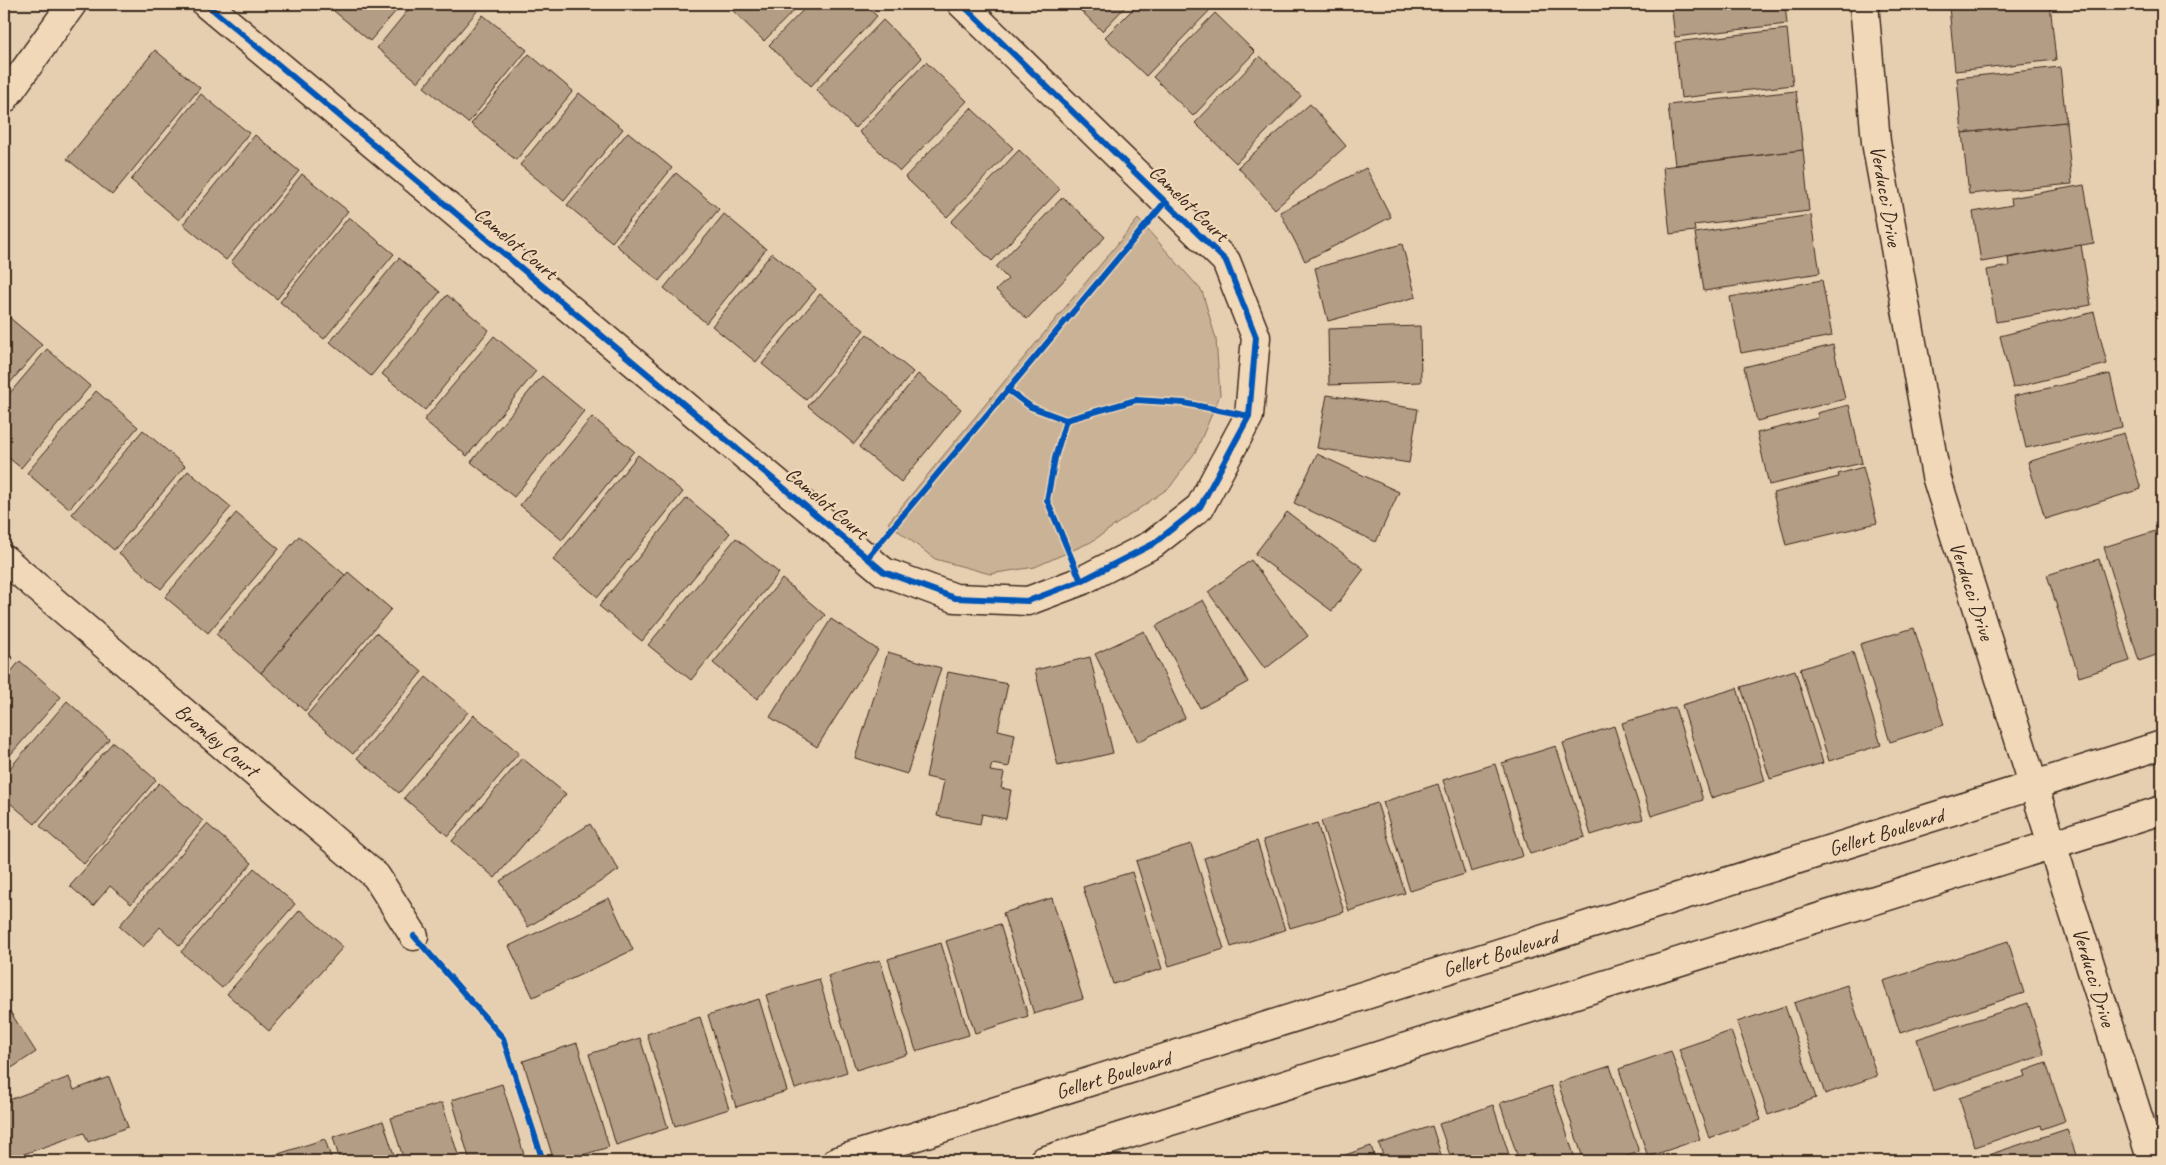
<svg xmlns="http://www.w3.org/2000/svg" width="2166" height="1165" viewBox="0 0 2166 1165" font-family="Caveat,sans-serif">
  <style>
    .green { fill: #cab297; stroke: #826e5a }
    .building { fill: #b49d85; stroke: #3b2a1e }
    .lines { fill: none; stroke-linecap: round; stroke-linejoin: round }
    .street-casing { stroke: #3b2a1e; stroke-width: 31 }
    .secondary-casing { stroke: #3b2a1e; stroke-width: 31 }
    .street { stroke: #f1d8b9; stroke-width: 28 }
    .secondary { stroke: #f1d8b9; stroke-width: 28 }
    .cycleway-casing { stroke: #f1d8b9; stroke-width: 9 }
    .cycleway { stroke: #0057b8; stroke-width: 6 }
    .labels { text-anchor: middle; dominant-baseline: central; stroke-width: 4.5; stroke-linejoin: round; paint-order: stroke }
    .street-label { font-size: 21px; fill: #3b2a1e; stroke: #f1d8b9 }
  </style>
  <rect width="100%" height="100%" fill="#e6ceb0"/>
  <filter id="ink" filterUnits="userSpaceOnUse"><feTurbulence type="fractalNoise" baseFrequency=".02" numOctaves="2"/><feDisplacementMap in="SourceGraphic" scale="10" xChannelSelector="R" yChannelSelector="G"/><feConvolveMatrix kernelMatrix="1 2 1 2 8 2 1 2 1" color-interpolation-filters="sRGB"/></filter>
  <g filter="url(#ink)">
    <path class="green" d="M1138 219 1202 291 1216 339 1220 395 1196 451 1170 487 1091 542 1035 567 990 574 935 559 888 523Z"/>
    <g class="building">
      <path d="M330 4H402L370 41 328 6Z"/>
      <path d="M413 4H471L478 10 418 82 377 48Z"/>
      <path d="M726 4H800L764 41Z"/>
      <path d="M809 4H864L877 16 811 86 769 45Z"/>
      <path d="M1074 4H1128L1102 31Z"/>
      <path d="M1138 4H1206L1211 9 1146 76 1105 37Z"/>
      <path d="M1671 4H1785L1787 24 1675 37Z"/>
      <path d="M1942 4H1976L1942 7Z"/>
      <path d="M1976 4H2050L2056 60 1955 71 1949 7Z"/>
      <path d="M1215 13 1255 52 1193 116 1153 77Z"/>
      <path d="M483 15 527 50 468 123 424 87Z"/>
      <path d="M883 20 922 58 855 128 816 90Z"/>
      <path d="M1787 29 1793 85 1681 98 1675 42Z"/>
      <path d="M155 50 200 88 112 195 67 159Z"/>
      <path d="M529 54 573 91 516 160 471 124Z"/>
      <path d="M1260 56 1301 96 1236 163 1195 123Z"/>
      <path d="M926 62 967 101 900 171 859 132Z"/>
      <path d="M2060 67 2066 122 1962 133 1957 78Z"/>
      <path d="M1796 91 1803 150 1675 165 1668 105Z"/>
      <path d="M579 93 623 129 564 201 520 165Z"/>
      <path d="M201 94 249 133 179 220 131 180Z"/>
      <path d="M1310 104 1346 146 1275 209 1238 167Z"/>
      <path d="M971 108 1013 148 947 217 905 177Z"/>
      <path d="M2066 122 2072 184 1969 194 1962 133Z"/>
      <path d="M628 132 672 168 612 242 567 205Z"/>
      <path d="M255 135 299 171 226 260 183 224Z"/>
      <path d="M1019 150 1060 189 992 261 951 222Z"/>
      <path d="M1803 150 1809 211 1694 225 1695 231 1670 234 1663 167Z"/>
      <path d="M1366 168 1391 217 1305 261 1280 212Z"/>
      <path d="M676 173 719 209 659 281 616 245Z"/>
      <path d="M302 174 348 211 277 299 231 262Z"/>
      <path d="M2084 185 2094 243 1981 262 1973 212 2012 205 2011 198Z"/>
      <path d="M1063 197 1105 237 1027 319 996 290 1008 279 996 267Z"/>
      <path d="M724 214 766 249 706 323 664 288Z"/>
      <path d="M1811 215 1820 273 1704 291 1695 233Z"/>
      <path d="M349 217 394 254 324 339 280 302Z"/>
      <path d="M1402 244 1416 297 1328 321 1315 268Z"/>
      <path d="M2081 245 2091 305 1996 322 1987 270 2009 266 2008 258Z"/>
      <path d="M772 253 816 289 756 362 712 326Z"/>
      <path d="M399 258 440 292 371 376 330 342Z"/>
      <path d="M1822 280 1832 336 1741 353 1730 297Z"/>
      <path d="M820 294 864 330 806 400 762 364Z"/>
      <path d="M447 295 489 330 425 410 382 374Z"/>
      <path d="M2094 312 2107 364 2013 388 2000 336Z"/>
      <path d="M4 313 42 345 4 390Z"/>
      <path d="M1420 326 1421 382 1329 385 1328 329Z"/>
      <path d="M867 334 913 372 854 444 808 406Z"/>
      <path d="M494 336 536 371 467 456 424 420Z"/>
      <path d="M1833 345 1845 399 1757 421 1744 367Z"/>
      <path d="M47 349 90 386 21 468 4 454V400Z"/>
      <path d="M918 374 961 409 901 482 859 447Z"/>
      <path d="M2110 374 2122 427 2026 448 2014 396Z"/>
      <path d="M542 376 584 411 514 497 471 462Z"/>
      <path d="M96 391 138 427 69 509 27 473Z"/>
      <path d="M1327 395 1418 409 1409 463 1317 448Z"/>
      <path d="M1849 405 1862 463 1769 485 1757 433 1818 418 1817 413Z"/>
      <path d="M592 417 634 451 562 540 520 505Z"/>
      <path d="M143 430 185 466 114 550 72 514Z"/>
      <path d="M2124 433 2141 489 2045 519 2028 462Z"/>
      <path d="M1317 454 1399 492 1376 542 1294 503Z"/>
      <path d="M638 455 683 492 598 597 553 560Z"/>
      <path d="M1863 467 1877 523 1786 545 1773 493 1839 477 1838 474Z"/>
      <path d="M188 471 231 507 161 589 119 553Z"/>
      <path d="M687 498 730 533 642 641 599 606Z"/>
      <path d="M1287 512 1364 569 1332 611 1255 554Z"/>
      <path d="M236 513 279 549 208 633 165 597Z"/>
      <path d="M2159 530 2162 541V653L2139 661 2104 547Z"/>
      <path d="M299 536 345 575 261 673 216 634Z"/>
      <path d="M736 538 779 573 691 680 648 645Z"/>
      <path d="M2099 559 2130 661 2079 677 2047 575Z"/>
      <path d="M1251 560 1308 636 1265 669 1208 592Z"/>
      <path d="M348 572 391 609 305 711 261 673Z"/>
      <path d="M782 579 825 615 757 699 713 663Z"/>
      <path d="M1203 600 1248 682 1200 708 1156 626Z"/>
      <path d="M831 619 878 650 817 747 770 717Z"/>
      <path d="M1914 628 1944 725 1890 742 1860 644Z"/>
      <path d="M1144 631 1185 718 1138 742 1095 654Z"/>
      <path d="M376 633 422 672 353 754 307 715Z"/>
      <path d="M4 650 13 658 4 669Z"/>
      <path d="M888 652 941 668 907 774 855 758Z"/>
      <path d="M1853 652 1881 745 1829 761 1800 669Z"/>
      <path d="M1090 657 1113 753 1058 766 1035 670Z"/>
      <path d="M20 661 61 697 4 762V680Z"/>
      <path d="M1795 670 1823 763 1770 779 1741 687Z"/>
      <path d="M948 672 1008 684 998 730 1015 734 1009 767 992 764 990 771 1004 773 1001 788 1011 790 1006 819 982 814 980 824 937 816 944 781 926 777Z"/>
      <path d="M426 677 468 712 399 793 357 758Z"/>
      <path d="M1737 688 1765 781 1711 798 1682 705Z"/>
      <path d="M67 701 109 739 35 824 4 798V775Z"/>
      <path d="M1675 707 1703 800 1651 816 1622 723Z"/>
      <path d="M474 715 519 753 448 836 404 798Z"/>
      <path d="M1614 726 1643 819 1591 835 1563 743Z"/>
      <path d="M113 742 156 780 84 864 40 826Z"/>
      <path d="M1556 746 1585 837 1530 854 1502 763Z"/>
      <path d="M522 758 566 794 495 878 452 841Z"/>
      <path d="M1495 764 1523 856 1471 872 1443 780Z"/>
      <path d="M159 783 203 821 131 904 110 886 93 906 70 886Z"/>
      <path d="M1438 784 1465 874 1410 891 1383 802Z"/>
      <path d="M1377 803 1405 893 1349 911 1321 821Z"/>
      <path d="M1317 823 1344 912 1290 928 1263 840Z"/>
      <path d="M207 824 252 863 180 946 160 927 143 947 119 926Z"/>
      <path d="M590 824 619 870 528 927 500 881Z"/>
      <path d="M1257 841 1285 930 1231 947 1204 858Z"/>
      <path d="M1191 844 1224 949 1169 966 1136 861Z"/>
      <path d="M254 868 295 904 222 988 181 952Z"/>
      <path d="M1132 872 1162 969 1113 984 1083 887Z"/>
      <path d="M609 898 633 950 533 997 509 946Z"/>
      <path d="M1052 898 1083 999 1034 1014 1003 913Z"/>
      <path d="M300 910 343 947 269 1031 227 994Z"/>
      <path d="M1000 924 1028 1016 975 1033 946 941Z"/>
      <path d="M2008 941 2024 993 1900 1033 1883 981Z"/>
      <path d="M941 943 969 1035 916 1051 888 959Z"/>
      <path d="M880 960 908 1054 856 1070 828 976Z"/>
      <path d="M819 979 847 1072 795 1089 766 995Z"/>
      <path d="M1847 985 1877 1076 1825 1094 1794 1003Z"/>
      <path d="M759 999 787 1091 736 1107 708 1015Z"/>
      <path d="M2028 1003 2044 1055 1933 1091 1917 1039Z"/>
      <path d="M1785 1006 1816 1098 1768 1115 1737 1022Z"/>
      <path d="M9 1010 36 1052 4 1073V1014Z"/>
      <path d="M700 1017 729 1109 675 1126 647 1034Z"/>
      <path d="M1731 1031 1761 1120 1709 1138 1679 1049Z"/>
      <path d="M640 1038 668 1128 616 1145 589 1054Z"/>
      <path d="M577 1043 609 1147 563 1161H554L523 1061Z"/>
      <path d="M1671 1051 1700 1139 1648 1157 1619 1069Z"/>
      <path d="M2046 1063 2065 1121 2042 1129 2041 1125 1975 1147 1959 1098 2026 1076 2024 1071Z"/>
      <path d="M1610 1066 1639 1152 1613 1161H1584L1558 1083Z"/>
      <path d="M69 1077 74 1090 109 1077 128 1127 88 1142 84 1133 4 1161V1102Z"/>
      <path d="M502 1084 526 1161H470L452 1100Z"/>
      <path d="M1551 1086 1576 1161H1519L1500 1103Z"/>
      <path d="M442 1103 460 1161H404L391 1118Z"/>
      <path d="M1493 1105 1511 1161H1452L1439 1124Z"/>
      <path d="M383 1121 396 1161H340L333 1137Z"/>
      <path d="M1432 1126 1443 1161H1385L1379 1144Z"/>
      <path d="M2067 1129 2078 1161H1980L1979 1158Z"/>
      <path d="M325 1139 332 1161H273L272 1156Z"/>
      <path d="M1371 1146 1376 1161H1328Z"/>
    </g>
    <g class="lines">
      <defs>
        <g id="street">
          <path d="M206 4 884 572 955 598 1028 601 1081 581 1153 544 1200 507 1249 416 1256 337 1226 261 962 4"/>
          <path d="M1864 4 1876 142 1936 476 2152 1161"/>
          <path d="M4 559 376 876 414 936"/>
        </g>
        <g id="secondary">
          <path d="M4 99 72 4"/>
          <path d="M837 1161 2162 745"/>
          <path d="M1043 1161 2162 810"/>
        </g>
      </defs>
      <use href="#street" class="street-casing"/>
      <use href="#secondary" class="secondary-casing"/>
      <use href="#street" class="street"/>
      <use href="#secondary" class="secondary"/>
      <defs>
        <g id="cycleway">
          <path d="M206 4 884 572 955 598 1028 601 1081 581 1153 544 1200 507 1249 416 1256 337 1226 261 962 4"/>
          <path d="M1008 390 1031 407 1066 420"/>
          <path d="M867 558 1165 202"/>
          <path d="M1081 581 1047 500 1055 458 1066 420 1136 400 1184 403 1249 416"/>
          <path d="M414 936 503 1038 543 1161"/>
        </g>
      </defs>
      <use href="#cycleway" class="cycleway-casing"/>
      <use href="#cycleway" class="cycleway"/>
    </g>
  </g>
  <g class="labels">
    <g class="street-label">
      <text transform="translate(1886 196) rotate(80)">Verducci Drive</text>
      <text transform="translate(1189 203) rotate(44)">Camelot Court</text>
      <text transform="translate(516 243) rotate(40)">Camelot Court</text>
      <text transform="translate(827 503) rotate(40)">Camelot Court</text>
      <text transform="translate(1972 591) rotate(72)">Verducci Drive</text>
      <text transform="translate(217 740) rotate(40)">Bromley Court</text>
      <text transform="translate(1886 832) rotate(-17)">Gellert Boulevard</text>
      <text transform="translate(1500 953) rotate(-17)">Gellert Boulevard</text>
      <text transform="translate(2094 977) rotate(73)">Verducci Drive</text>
      <text transform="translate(1113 1075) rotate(-17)">Gellert Boulevard</text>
    </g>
  </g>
  <rect width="2166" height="1165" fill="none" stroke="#f1d8b9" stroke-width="20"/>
  <rect x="10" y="10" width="2146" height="1145" fill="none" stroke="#3b2a1e" stroke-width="2" filter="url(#ink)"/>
</svg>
